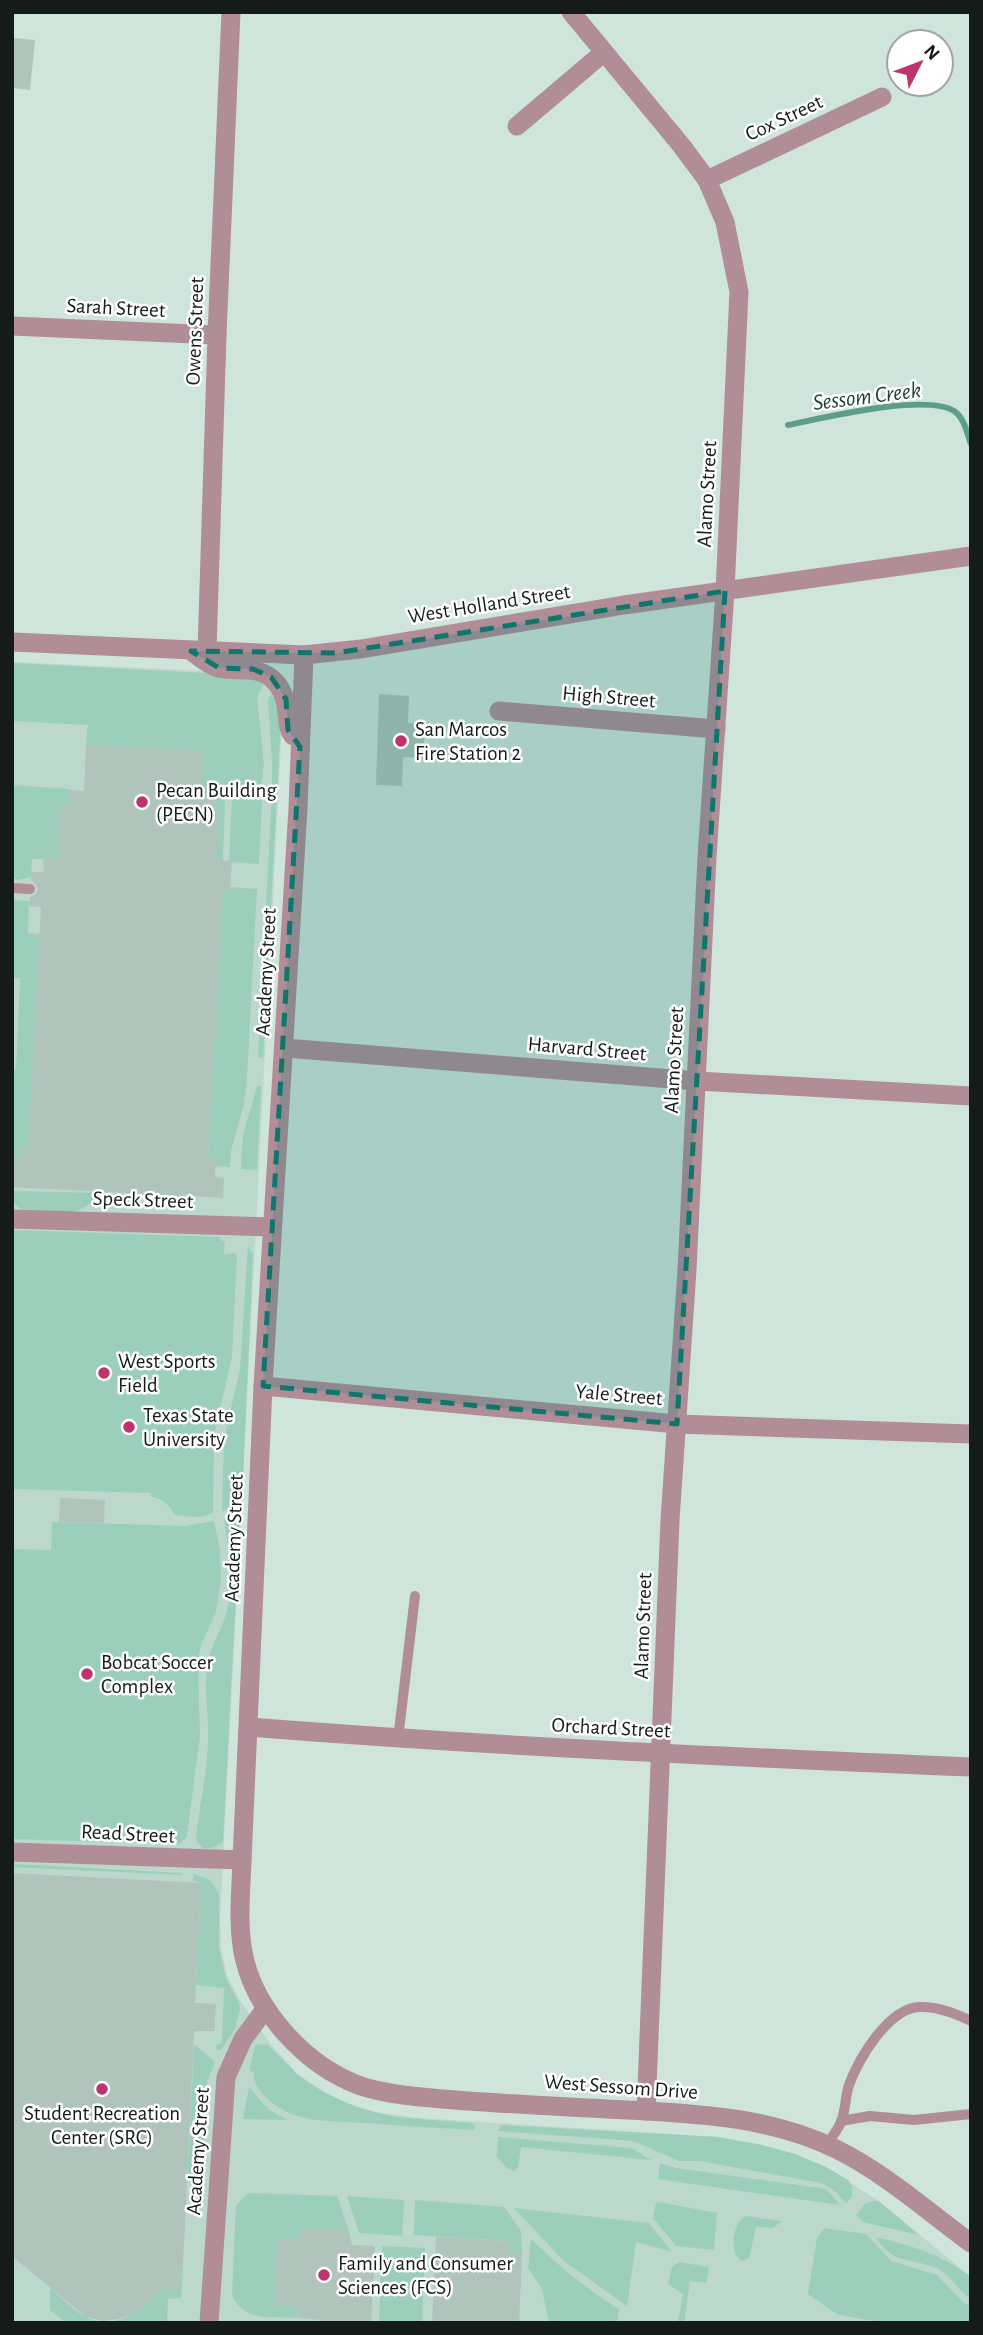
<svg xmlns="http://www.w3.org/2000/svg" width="983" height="2335" viewBox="0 0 983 2335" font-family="'Alegreya Sans',sans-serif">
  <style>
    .built { fill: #bcd7cc }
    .green { fill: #9bcfbb }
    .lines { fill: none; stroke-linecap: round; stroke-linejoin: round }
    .stream { stroke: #5d9e87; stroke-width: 6 }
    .building { fill: #b0c4bc }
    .service { stroke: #b08d97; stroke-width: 10 }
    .minor { stroke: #b08d97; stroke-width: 19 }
    .tertiary { stroke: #b08d97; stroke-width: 19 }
    .marked { fill: #0f766e; fill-opacity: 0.2; stroke: #0f766e; stroke-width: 5; stroke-dasharray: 14 9; stroke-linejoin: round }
    .poi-dot { fill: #bd346f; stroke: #fff; stroke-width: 2.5 }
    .labels { text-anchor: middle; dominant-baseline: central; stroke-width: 5; stroke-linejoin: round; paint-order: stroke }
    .street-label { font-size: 21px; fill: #141b19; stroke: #fff }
    .poi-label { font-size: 21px; fill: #141b19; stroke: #fff; text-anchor: start }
    .water-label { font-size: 23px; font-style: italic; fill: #173f32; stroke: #fff }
  </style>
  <rect width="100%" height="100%" fill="#cfe4db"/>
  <path class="built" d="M12 662 247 673 272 687 282 723 220 1917 221 1949 227 1976 239 1999 269 2042 297 2074 337 2099 373 2112 419 2118 718 2137 762 2145 795 2154 826 2167 880 2202 971 2277V2323H12Z"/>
  <g class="green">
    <path d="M12 663 246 675 264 683 257 697 264 763 261 789H215V786L208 785 200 790 202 751 86 745 88 725 12 721Z"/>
    <path d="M272 692 276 696 281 720 263 1058 258 1057 272 790V759L268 700Z"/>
    <path d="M12 785 70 789 69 807 214 813 215 796H225L223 861 32 859 31 877 18 880 12 878Z"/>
    <path d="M232 798 262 799 259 864 229 862Z"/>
    <path d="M231 887 257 889 247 1078 244 1104 231 1151 230 1167 215 1166 216 1158H208L222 892H230Z"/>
    <path d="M14 900 29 901 28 933 40 934 28 1148H22V1161L12 1160V1070L16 1069 20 978H12Z"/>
    <path d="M257 1086H261L257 1170 241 1169 243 1135Z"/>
    <path d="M12 1191 102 1193C84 1214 57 1219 31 1213 24 1212 18 1206 12 1202Z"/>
    <path d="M12 1230 219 1237 225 1243 224 1254 235 1253 237 1255 232 1356 214 1436 213 1512C202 1520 189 1516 175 1515 169 1504 163 1499 150 1496L152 1493 12 1489Z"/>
    <path d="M248 1246 253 1254 242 1501 241 1508 222 1511 224 1439 240 1369Z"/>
    <path d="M240 1518 223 1842C215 1847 210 1849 202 1848L196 1839C199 1807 207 1775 208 1743 209 1717 204 1692 207 1667 209 1647 222 1631 227 1611 234 1581 229 1550 224 1520Z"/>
    <path d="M214 1521 220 1550 221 1580 216 1612 201 1645 198 1659 200 1735 187 1837 179 1844 12 1839V1549L51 1550 52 1522 186 1526Z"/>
    <path d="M12 1864 181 1873 182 1875 12 1867Z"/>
    <path d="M194 1874 210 1880 219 1894V1948L226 1978 239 2002 240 2009 235 2029 221 2050H217L216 2045 222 2043 224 1988 196 1985 201 1883 193 1880Z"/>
    <path d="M194 2044 215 2062 207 2082 204 2128 190 2127Z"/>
    <path d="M258 2044 268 2045 299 2076 321 2091 356 2107 395 2117 470 2123 474 2125 475 2130C439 2128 402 2126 366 2123 345 2122 322 2122 301 2117 283 2113 251 2093 254 2072L249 2071 255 2046Z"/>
    <path d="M249 2087 269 2110 288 2120 243 2119Z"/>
    <path d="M501 2125 718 2137 762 2145 795 2154 826 2167 848 2180 852 2186V2197L846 2203 835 2191 821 2183 700 2161H679L633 2141 498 2131Z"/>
    <path d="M190 2133 204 2134 202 2162 192 2182 187 2181Z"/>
    <path d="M498 2137 631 2148 651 2160 521 2147 518 2168 514 2171 507 2168 497 2157Z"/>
    <path d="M660 2163 676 2168 820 2188 827 2190 840 2205 658 2179Z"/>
    <path d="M248 2193 337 2196 349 2231 301 2228 300 2240 277 2239 274 2304 297 2306 296 2318C272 2317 240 2322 232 2293L236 2205Z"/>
    <path d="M347 2196 404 2200 402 2236 359 2233Z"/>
    <path d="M415 2200 504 2207 521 2231 522 2254 509 2253V2241L414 2235Z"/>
    <path d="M874 2201 880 2202 919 2235 863 2222 856 2215 866 2203Z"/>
    <path d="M659 2202 717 2213 714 2250 676 2246 653 2218 656 2203Z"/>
    <path d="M514 2208 649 2223 672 2252 636 2242 627 2306 564 2261Z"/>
    <path d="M745 2216 782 2221 773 2228 756 2227 749 2258 742 2261C728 2252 733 2224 745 2216Z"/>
    <path d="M824 2228 866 2234 891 2261 937 2275 964 2303 971 2307V2323H886L851 2317 837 2314 808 2294 817 2238Z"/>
    <path d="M876 2237C912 2246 941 2254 971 2277V2299C958 2291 951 2275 938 2269 913 2257 892 2266 876 2237Z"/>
    <path d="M531 2239C559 2266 586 2289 619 2309L617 2323H549L542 2289 528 2268Z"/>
    <path d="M382 2246 425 2248 422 2323 379 2321Z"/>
    <path d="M679 2262 709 2267 706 2283 690 2281 684 2323H678L683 2294 668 2284 672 2267Z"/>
    <path d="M180 2265H183L181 2298 168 2299 167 2323H66L50 2310V2288C61 2297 72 2309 84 2316 114 2334 150 2308 161 2281L166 2290H179Z"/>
  </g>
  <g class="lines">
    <path class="stream" d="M788 425C823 418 925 393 954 411 964 417 967 433 971 444"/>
  </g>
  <g class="building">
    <path d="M12 38 35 40 30 90 12 88Z"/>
    <path d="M379 694 409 696 408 723 425 724 423 758 403 757 402 786 376 785Z"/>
    <path d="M86 745 202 751 201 785 215 786 214 813H219L216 860 232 861 230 892H222L208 1158H216L215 1177 224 1178 223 1198 12 1187V1160L22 1161V1148H28L41 907 29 906 30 897 36 894 38 889 35 883 31 881V872H44L43 858H59L61 807H69L70 790 84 791Z"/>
    <path d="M60 1498 105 1500 104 1523 59 1522Z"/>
    <path d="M12 1873 201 1883 195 2003 216 2004 215 2016V2031H194L183 2265H180L179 2290H159L145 2306 133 2314 118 2319 103 2321 86 2317 12 2256Z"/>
    <path d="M301 2228 349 2231 352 2245 375 2246 371 2323H320V2320L296 2318 297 2306 274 2305 277 2238 300 2240Z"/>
    <path d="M436 2237 509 2241V2253L522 2254 519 2323H432Z"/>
  </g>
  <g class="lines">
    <g class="service">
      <path d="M12 888 30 889"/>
      <path d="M398 1739 415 1596"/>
      <path d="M841 2121 870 2116 914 2120 971 2114"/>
      <path d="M827 2145C831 2137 838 2130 841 2122 846 2110 845 2096 849 2085 859 2058 888 2009 919 2007 937 2006 955 2013 971 2021"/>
    </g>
    <g class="minor">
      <path d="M571 12 681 145 707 180 725 222 739 292 725 591 707 857 687 1270 670 1520 646 2111"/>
      <path d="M517 126 603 53"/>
      <path d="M707 180 882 97"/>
      <path d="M12 326 217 335"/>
      <path d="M191 651C199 657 208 665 218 668 241 673 261 663 278 685 292 705 283 723 293 736"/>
      <path d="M207 651 217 335 231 12"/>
      <path d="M304 655 298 808 263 1386 242 1860C241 1892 237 1925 244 1957 256 2012 306 2065 358 2085 378 2092 400 2095 421 2097 490 2104 559 2106 628 2110 700 2114 770 2117 836 2149 885 2173 927 2211 971 2243"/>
      <path d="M499 711 716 729"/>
      <path d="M285 1048 697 1081 971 1096"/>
      <path d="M12 1219 272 1227"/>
      <path d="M263 1386 677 1424 971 1434"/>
      <path d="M249 1727C489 1746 730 1757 971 1767"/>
      <path d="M12 1852 242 1860"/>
      <path d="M209 2323 226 2077 243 2039 266 2008"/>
    </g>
    <path class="tertiary" d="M12 642 304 655 361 649 624 605 971 556"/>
  </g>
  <path class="marked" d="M725 591 677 1424 263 1386 300 747 288 730 286 699 271 677 253 669 219 668 191 651 336 653Z"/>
  <g class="poi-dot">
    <circle cx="401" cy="741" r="7"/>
    <circle cx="142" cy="802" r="7"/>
    <circle cx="104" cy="1373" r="7"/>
    <circle cx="129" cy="1427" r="7"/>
    <circle cx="87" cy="1674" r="7"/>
    <circle cx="102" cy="2089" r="7"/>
    <circle cx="324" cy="2275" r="7"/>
  </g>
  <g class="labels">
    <g class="street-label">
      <text transform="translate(784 118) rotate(-25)">Cox Street</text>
      <text transform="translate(116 308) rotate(3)">Sarah Street</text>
      <text transform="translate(195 331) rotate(-88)">Owens Street</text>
      <text transform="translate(707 494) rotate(-87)">Alamo Street</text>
      <text transform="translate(489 604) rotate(-9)">West Holland Street</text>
      <text transform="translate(609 697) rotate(5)">High Street</text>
      <text transform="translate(266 972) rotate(-87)">Academy Street</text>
      <text transform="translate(587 1049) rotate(5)">Harvard Street</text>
      <text transform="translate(674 1060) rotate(-87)">Alamo Street</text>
      <text transform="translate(143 1200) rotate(2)">Speck Street</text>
      <text transform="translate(619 1395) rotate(5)">Yale Street</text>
      <text transform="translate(234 1538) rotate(-88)">Academy Street</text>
      <text transform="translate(643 1626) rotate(-88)">Alamo Street</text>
      <text transform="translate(611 1728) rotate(3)">Orchard Street</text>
      <text transform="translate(128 1834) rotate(3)">Read Street</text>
      <text transform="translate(621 2087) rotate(4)">West Sessom Drive</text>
      <text transform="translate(198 2151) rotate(-86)">Academy Street</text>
    </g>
    <g class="poi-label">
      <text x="415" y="729">San Marcos<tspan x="415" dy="24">Fire Station 2</tspan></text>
      <text x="156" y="790">Pecan Building<tspan x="156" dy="24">(PECN)</tspan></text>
      <text x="118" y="1361">West Sports<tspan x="118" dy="24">Field</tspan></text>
      <text x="143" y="1415">Texas State<tspan x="143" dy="24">University</tspan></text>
      <text x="101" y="1662">Bobcat Soccer<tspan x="101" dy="24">Complex</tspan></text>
      <text x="102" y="2113" text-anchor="middle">Student Recreation<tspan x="102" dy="24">Center (SRC)</tspan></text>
      <text x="338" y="2263">Family and Consumer<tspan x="338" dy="24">Sciences (FCS)</tspan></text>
    </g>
    <g class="water-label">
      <text transform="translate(867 397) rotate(-7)">Sessom Creek</text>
    </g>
  </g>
  <rect width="983" height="2335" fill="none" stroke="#141b19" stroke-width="28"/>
  <g transform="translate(920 63) rotate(48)"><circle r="33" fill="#ffffff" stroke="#a1a4a3" stroke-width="2"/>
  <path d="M0-5L12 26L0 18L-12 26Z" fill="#bd346f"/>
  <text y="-10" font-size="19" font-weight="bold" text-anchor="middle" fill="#141b19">N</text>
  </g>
</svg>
